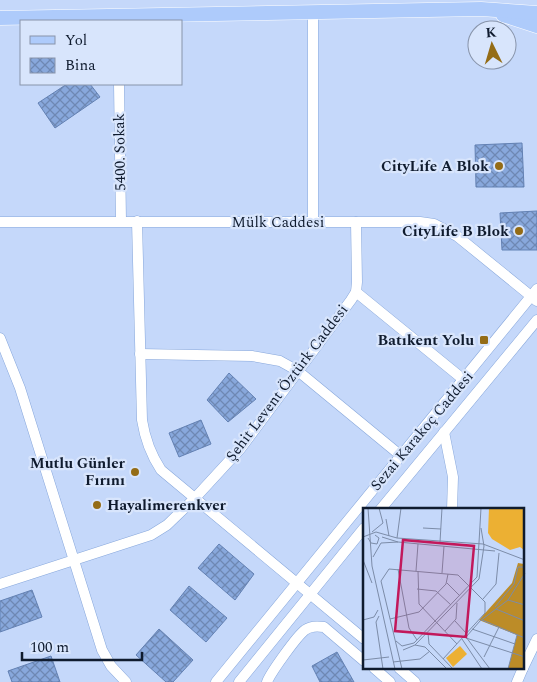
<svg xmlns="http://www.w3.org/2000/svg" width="537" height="682" viewBox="0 0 537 682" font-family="Spectral,serif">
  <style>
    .building { fill: url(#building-cross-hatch); stroke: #6381b3 }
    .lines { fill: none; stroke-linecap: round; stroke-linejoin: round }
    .minor-casing { stroke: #87a7db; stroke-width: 11 }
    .major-casing { stroke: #fff; stroke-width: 15 }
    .minor { stroke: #fff; stroke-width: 10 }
    .major { stroke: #aecbfb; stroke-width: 14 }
    .poi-dot { fill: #946c16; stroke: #d8e5fc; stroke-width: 2 }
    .labels { text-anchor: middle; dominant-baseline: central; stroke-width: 4.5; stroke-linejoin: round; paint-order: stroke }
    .street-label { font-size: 15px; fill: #0f1b2e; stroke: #d8e5fc }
    .poi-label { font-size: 15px; font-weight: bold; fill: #0f1b2e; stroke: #d8e5fc; text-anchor: end }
    .inset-road { fill: none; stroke: #7c8ca8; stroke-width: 1 }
    .view { fill: #c2185b; fill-opacity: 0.15; stroke: #c2185b; stroke-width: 2.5 }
    .inset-edge { fill: none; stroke: #0f1b2e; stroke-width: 2.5 }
  </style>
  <defs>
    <pattern id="building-cross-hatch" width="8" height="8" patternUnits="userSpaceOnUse" patternTransform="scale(1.25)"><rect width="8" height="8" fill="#88a8dc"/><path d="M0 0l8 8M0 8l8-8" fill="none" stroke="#6e88b3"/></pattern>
  </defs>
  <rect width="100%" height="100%" fill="#c5d8fa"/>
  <g class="building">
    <path d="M67 84H90L100 97 55 128 38 103Z"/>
    <path d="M522 143 524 187H476L475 145Z"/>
    <path d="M537 211V250H502L500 213Z"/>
    <path d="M229 373 256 399 228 422 207 400Z"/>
    <path d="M201 420 211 444 179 457 169 433Z"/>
    <path d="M219 544 254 574 235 600 198 568Z"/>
    <path d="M189 586 227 618 206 642 170 610Z"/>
    <path d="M32 590 42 617 0 632V601Z"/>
    <path d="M159 629 193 660 173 682H166L136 655Z"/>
    <path d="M337 652 354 682H320L312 666Z"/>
    <path d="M51 656 60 682H12L8 671Z"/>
  </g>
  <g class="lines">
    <defs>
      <g id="minor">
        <path d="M313 12V222"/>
        <path d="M119 84 121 221"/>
        <path d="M137 221 142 420C145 439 151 455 161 470L364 639"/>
        <path d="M0 222H420L434 224 457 236 537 301"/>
        <path d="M356 292 464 380"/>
        <path d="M0 338 20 388 102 650 111 666 126 682"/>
        <path d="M140 354 252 356 280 361 298 371 400 455"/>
        <path d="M444 432 453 477 452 510"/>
        <path d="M380 510 537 320"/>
        <path d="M0 584 151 535 167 525 195 498 241 448 351 300 356 292 357 282 356 222"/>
        <path d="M374 668 390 682"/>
        <path d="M399 668 415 682"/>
        <path d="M523 668 537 639"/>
        <path d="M216 682 537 289"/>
        <path d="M239 682 364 528"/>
        <path d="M267 682C271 672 297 636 305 630 310 626 318 626 324 627L364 661"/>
        <path d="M517 682 523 668"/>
      </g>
      <g id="major">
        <path d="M503 15 537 26"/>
        <path d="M0 18 481 9 537 13"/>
      </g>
    </defs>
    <use href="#minor" class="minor-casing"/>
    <use href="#major" class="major-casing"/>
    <use href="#minor" class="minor"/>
    <use href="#major" class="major"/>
  </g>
  <g class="poi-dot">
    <circle cx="499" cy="166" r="5"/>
    <circle cx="519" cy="231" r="5"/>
    <rect x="479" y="335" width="10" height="10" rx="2.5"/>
    <circle cx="135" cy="472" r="5"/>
    <circle cx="97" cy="505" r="5"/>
  </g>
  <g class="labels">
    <g class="street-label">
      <text transform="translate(120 152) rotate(-91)">5400. Sokak</text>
      <text x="278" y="222">Mülk Caddesi</text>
      <text transform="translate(287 383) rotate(-53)">Şehit Levent Öztürk Caddesi</text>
      <text transform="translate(422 431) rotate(-50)">Sezai Karakoç Caddesi</text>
    </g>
    <g class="poi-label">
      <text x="489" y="166">CityLife A Blok</text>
      <text x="509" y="231">CityLife B Blok</text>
      <text x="474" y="340">Batıkent Yolu</text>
      <text x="125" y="463">Mutlu Günler<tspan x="125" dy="17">Fırını</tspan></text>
      <text x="107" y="505" text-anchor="start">Hayalimerenkver</text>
    </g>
  </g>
  <g transform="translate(363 508)">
    <rect width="161" height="161" fill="#c5d8fa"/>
    <path d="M126 0H161V42L157 39 147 42 129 31 125 25Z" fill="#ecb033"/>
    <path d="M155 55 161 56V161H145L154 127 116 112 149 75Z" fill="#bc8c28"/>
    <path d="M97 138 104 146 90 159 83 150Z" fill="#ecb033"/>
    <path class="inset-road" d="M5 0 9 58 32 161M23 11 26 28M60 20 78 21M9 24 20 15 16 0M0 29 13 24 34 30 120 36 162 52M19 29 35 34 132 43M5 30 8 35 14 36 16 30 12 27M34 30 38 0M77 34 79 0M10 49 18 35 35 34M0 52 9 75M35 61 46 120 54 132M53 63 55 36M55 63 56 96 94 136M79 65 81 38M84 75 97 88M54 81 73 83 88 97M120 91 133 76 136 45M145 92 162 97M132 99 151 76 155 59H162M133 101 162 113M0 104V134M16 108 13 114 20 161M27 111 56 104 83 76 85 66M0 112 11 109 15 102M119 112 162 130M92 113 103 125M109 121 152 136M82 123 93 111 94 95M65 125 66 136 90 161M103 130 162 149M99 131 119 161M33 133 39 138 51 135 114 69 118 0M52 137 116 71 121 38 118 20M40 142 52 137 62 139 84 161M121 149 136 119M0 152 26 149M30 154 57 151 67 143M39 161 18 73 26 61 95 67 122 94V105L80 151M127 161 103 129 117 113 145 92 162 65M145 161 154 127"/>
    <path class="view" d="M40 32 111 38 103 129 32 123Z"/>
    <rect width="161" height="161" class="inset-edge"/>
  </g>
  <rect x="20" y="20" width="162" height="65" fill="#d8e5fc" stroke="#8894aa"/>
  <rect x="30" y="36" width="25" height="8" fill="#aecbfb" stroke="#8894aa"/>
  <text x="65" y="45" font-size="15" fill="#0f1b2e">Yol</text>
  <rect x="30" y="58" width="25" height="15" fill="url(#building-cross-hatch)" stroke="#8894aa"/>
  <text x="65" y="70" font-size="15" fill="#0f1b2e">Bina</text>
  <g transform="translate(492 45) rotate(355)"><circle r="24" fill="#d8e5fc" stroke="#8894aa"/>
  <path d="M0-4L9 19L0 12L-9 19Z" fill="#946c16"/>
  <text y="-8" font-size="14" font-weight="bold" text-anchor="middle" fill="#0f1b2e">K</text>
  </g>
  <path d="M22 652v8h120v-8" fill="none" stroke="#0f1b2e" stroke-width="2.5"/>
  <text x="30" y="652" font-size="15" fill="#0f1b2e" stroke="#d8e5fc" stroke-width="4" paint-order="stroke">100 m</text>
</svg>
